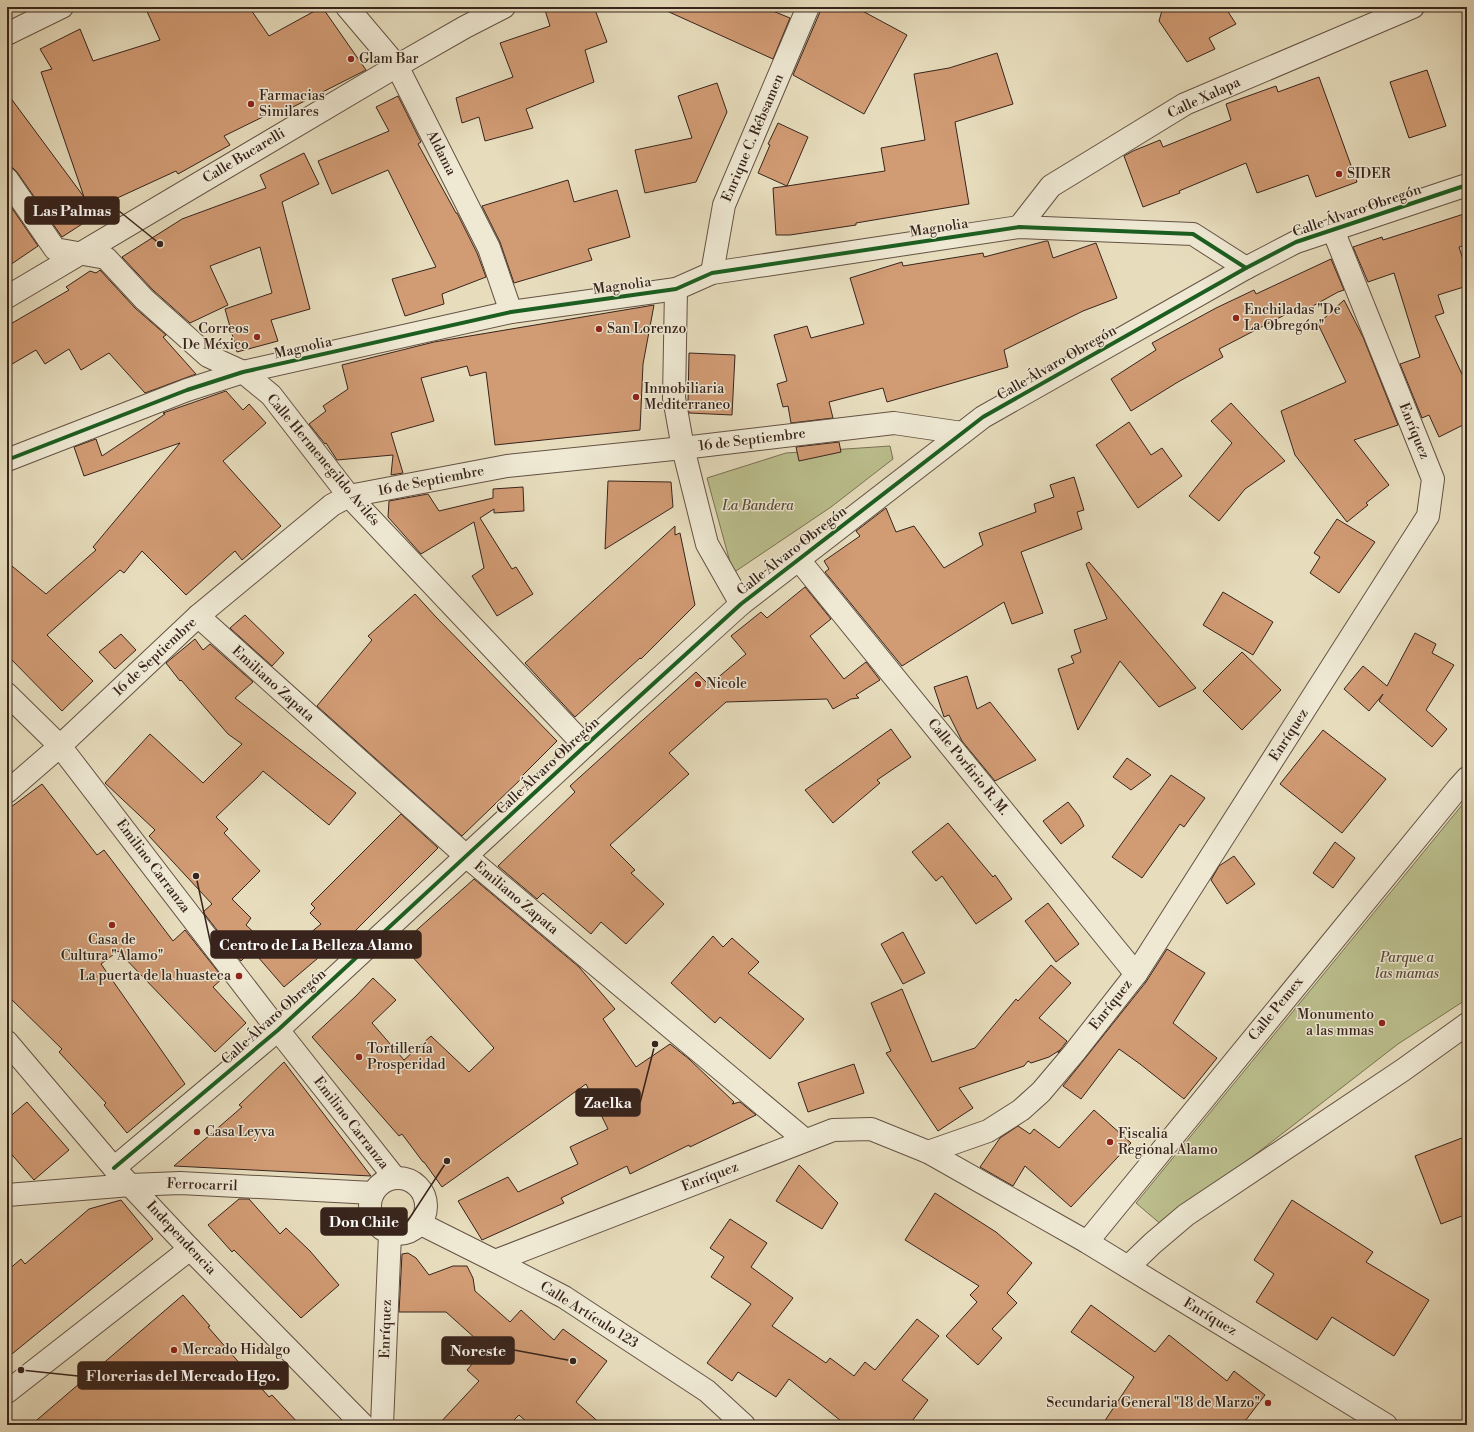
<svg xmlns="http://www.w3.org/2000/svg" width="1474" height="1432" viewBox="0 0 1474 1432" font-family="'Libre Bodoni',serif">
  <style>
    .green { fill: #bbbf8d; stroke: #7a7254 }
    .building { fill: #d19b74; stroke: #38241c }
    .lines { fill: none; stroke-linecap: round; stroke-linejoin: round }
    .minor-casing { stroke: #645244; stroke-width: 24 }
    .minor { stroke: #efe9d4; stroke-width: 22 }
    .cycleway-casing { stroke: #efe9d4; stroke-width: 6 }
    .cycleway { stroke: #1b5e20; stroke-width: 4 }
    .poi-dot { fill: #8f2418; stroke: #efe9d4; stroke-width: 1.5 }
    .labels { text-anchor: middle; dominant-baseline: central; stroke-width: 3; stroke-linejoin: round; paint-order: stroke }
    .poi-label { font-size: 14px; fill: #38241c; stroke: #efe9d4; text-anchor: start }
    .street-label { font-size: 14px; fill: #38241c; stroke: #efe9d4 }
    .park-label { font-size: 14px; font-style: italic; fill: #594b38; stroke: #efe9d4 }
    .leader { fill: none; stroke: #38241c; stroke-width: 1.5 }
    .callout-dot { fill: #38241c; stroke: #efe9d4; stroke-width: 1.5 }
    .callout { fill: #38241c; stroke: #38241c; stroke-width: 1.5 }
    .callout-label { font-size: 15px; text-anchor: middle; font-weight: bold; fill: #fff }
  </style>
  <rect width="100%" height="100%" fill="#e7ddbd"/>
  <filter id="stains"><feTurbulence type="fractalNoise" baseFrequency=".005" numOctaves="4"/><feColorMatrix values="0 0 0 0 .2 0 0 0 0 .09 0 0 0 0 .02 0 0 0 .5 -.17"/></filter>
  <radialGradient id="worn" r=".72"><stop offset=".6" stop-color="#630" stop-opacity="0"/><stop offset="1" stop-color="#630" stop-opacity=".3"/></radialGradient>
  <g class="green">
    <path d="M890 446 893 459 831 507 733 573 707 478 786 453Z"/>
    <path d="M1467 799V999L1398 1044 1163 1226 1136 1203Z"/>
  </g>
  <g class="building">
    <path d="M145 7H249L269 36 322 7 366 70 283 112 281 108 224 136 230 145 178 174 176 171 89 211 93 217 62 237 17 172 13 168 7 167V93L84 197 41 72 52 69 40 49 80 29 93 61 160 40Z"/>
    <path d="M544 7H594L607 42 585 50 594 82 526 109 533 128 485 141 479 117 462 123 456 98 513 77 500 43 550 26Z"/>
    <path d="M658 7H763L790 18 773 59Z"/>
    <path d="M820 7H855L907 35 864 114 793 75 820 12Z"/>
    <path d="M1163 7H1225L1236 24 1209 38 1215 49 1187 62 1159 21Z"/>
    <path d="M997 53 1013 104 955 122 969 204 856 223V225L790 235H776L773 188 787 186 758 173 770 145 768 144 778 123 808 137 787 186 885 171 881 148 925 140 914 74 949 68Z"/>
    <path d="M1427 70 1446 126 1409 138 1390 82Z"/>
    <path d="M1319 77 1357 182 1316 197 1308 175 1257 193 1246 163 1179 191 1180 193 1143 207 1124 156 1133 151 1160 140 1163 147 1231 120 1226 104 1276 86 1278 92Z"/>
    <path d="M717 83 727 112 696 182 645 193 635 150 692 138 678 96Z"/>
    <path d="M398 96 421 142 418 144 456 213H457L477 253 486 277 442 294 444 304 405 316 392 279 436 267 388 170 332 194 318 161 389 131 376 107Z"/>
    <path d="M304 153 319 184 282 202 310 309 271 320 278 341 237 352 225 309 272 293 260 247 210 266 228 305 190 323 153 290 122 257 182 219 266 188 260 175Z"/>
    <path d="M568 180 574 202 617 190 630 237 588 249 592 260 514 283 500 242 482 206Z"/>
    <path d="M7 201 38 246 7 267Z"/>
    <path d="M1467 213V245L1459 247 1467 272V286L1438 295 1444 313 1435 316 1467 385V423L1439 437 1429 415 1422 418 1400 364 1420 357 1394 273 1368 282 1353 247 1382 237 1383 240Z"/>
    <path d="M1046 241H1048L1053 258 1096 243 1117 298 1083 311 1004 350 1008 367 887 402 883 388 829 402 833 418 791 423 788 406 783 407 777 384 787 381 774 335 807 326 811 338 864 324 850 278 902 262 903 266 983 253 984 257Z"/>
    <path d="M1331 259 1344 290 1338 292 1302 312 1300 307 1219 349 1223 357 1178 382 1131 411 1111 379 1156 350 1152 343 1216 308 1254 290 1256 294Z"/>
    <path d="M100 270 135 308 166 335 163 337 196 374 145 393 109 353 81 370 69 349 45 364 36 350 7 367V326L69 290 66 287 90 271 96 273Z"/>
    <path d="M1344 300 1363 337 1398 425 1354 440 1389 485 1366 503 1368 505 1347 522 1295 455 1281 411 1346 382 1318 324Z"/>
    <path d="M654 305 643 364 640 430 495 445 486 372 470 376 467 366 421 378 434 421 391 433 403 473 391 475 393 455 337 460 326 443 325 444 309 424 326 411 323 406 348 389 342 365 434 342Z"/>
    <path d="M689 353 735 355 732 415 689 413 688 403Z"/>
    <path d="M226 391 243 410 249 404 266 423 223 461 281 526 242 560 235 551 186 595 142 551 124 573 120 570 47 635 93 681 62 711 7 655V562L46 594 96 550 93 547 180 443 84 476 74 447 96 439 102 456 165 414 163 413Z"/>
    <path d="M1231 403 1285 461 1245 489 1219 521 1189 496 1232 443 1211 421Z"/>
    <path d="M1129 422 1151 455 1162 448 1182 476 1138 508 1096 445Z"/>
    <path d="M839 442 841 452 799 461 796 447Z"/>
    <path d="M1074 477 1084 510 1077 512 1082 529 1021 552 1043 613 1012 624 1004 602 902 666 825 572 829 569 824 561 860 536 856 531 886 508 896 532 914 526 944 568 983 545 979 533 1036 512 1034 504 1054 497 1050 485Z"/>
    <path d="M608 481 671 482 673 507 605 549Z"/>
    <path d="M523 487 524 511 494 513V509L480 518 512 569 516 567 533 594 497 616 472 576 484 568 474 522 421 554 388 517 389 501 428 494 439 511 493 498V489Z"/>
    <path d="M1337 519 1375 542 1339 593 1310 573 1320 557 1314 553Z"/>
    <path d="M675 526V535L680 533 695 605 641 659 640 658 575 717 525 663Z"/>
    <path d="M1089 562 1196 688 1159 707 1120 661 1078 730 1058 669 1074 663 1071 656 1081 652 1074 630 1107 619 1086 564Z"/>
    <path d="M805 587 831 619 810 636 844 679 866 662 880 680 856 695 859 698 851 699 833 709 827 699 726 702 669 753 689 774 610 845 635 870 631 873 664 904 626 944 601 922 591 934 543 893 537 899 498 866 575 792 570 786 696 672 709 685 746 654 731 636 761 612 767 618Z"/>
    <path d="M1223 592 1273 622 1253 655 1203 625Z"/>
    <path d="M415 594 436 617 557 741 521 777 522 778 462 836 317 706 372 640 368 636Z"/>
    <path d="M245 615 284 653 272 666 230 628Z"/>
    <path d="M1415 633 1436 644 1432 653 1454 665 1426 710 1447 729 1432 747 1379 701 1383 694 1369 711 1344 689 1363 666 1387 686Z"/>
    <path d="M121 634 136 650 115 669 99 652Z"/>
    <path d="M195 639 203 650 210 644 253 682 235 698 356 793 329 825 263 771 257 778 216 817 228 829 224 833 260 871 232 899 251 918 246 925 262 940 241 961 203 912 212 904 149 836 155 830 105 783 150 734 203 783 242 744 228 734 181 680 180 681 166 663Z"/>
    <path d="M1242 652 1281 690 1242 730 1203 691Z"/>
    <path d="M967 676 977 709 990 702 1036 760 995 781 962 741 949 715 944 717 934 687Z"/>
    <path d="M891 729 911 757 877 780 880 783 833 823 805 790Z"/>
    <path d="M1323 730 1386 779 1342 833 1280 784Z"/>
    <path d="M1127 758 1151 775 1131 790 1113 777Z"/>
    <path d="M1171 775 1205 798 1184 827 1180 824 1142 878 1112 857Z"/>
    <path d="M42 784 97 855 104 850 173 941 185 930 223 978 213 987 246 1023 215 1052 118 951 101 964 185 1084 127 1133 104 1105 106 1103 59 1052 62 1049 7 995V810Z"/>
    <path d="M1068 802 1079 816 1084 826 1061 844 1043 821Z"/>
    <path d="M401 814 438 848 342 944 338 941 284 987 258 957 274 941 286 953 321 924 310 913 315 908 311 904Z"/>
    <path d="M948 823 993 877 995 875 1012 899 976 924 942 876 936 881 912 852Z"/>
    <path d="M1335 842 1355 858 1333 888 1313 873Z"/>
    <path d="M1234 856 1255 884 1227 904 1211 880 1219 866Z"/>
    <path d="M474 879 579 967 615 1009 603 1019 636 1067 670 1044 689 1059 734 1102 732 1104 740 1102 756 1115 690 1147 689 1145 630 1174 627 1166 561 1198 564 1203 482 1240 458 1201 508 1177 518 1192 578 1164 570 1147 608 1129 586 1084 442 1187 424 1162H423L402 1134 399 1136 312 1037 356 996 373 978 396 1000 372 1023 404 1060 431 1036 469 1072 494 1048 401 944Z"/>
    <path d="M1048 903 1079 944 1056 962 1025 921Z"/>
    <path d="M903 932 925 973 903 984 881 944Z"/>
    <path d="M713 936 723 947 732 938 759 962 748 973 804 1019 770 1059 720 1017 715 1023 671 983Z"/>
    <path d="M1167 949 1205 973 1173 1023 1217 1058 1184 1099 1140 1064 1119 1049 1081 1099 1063 1086 1146 982Z"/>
    <path d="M1051 965 1071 983 1039 1018 1067 1041 1058 1053 1060 1050 1049 1057 1031 1063 1028 1061 1024 1066 959 1088 973 1108 938 1131 886 1053 891 1051 871 1003 902 989 932 1062 975 1048 1016 999 1018 1001Z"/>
    <path d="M284 1062 371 1176 174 1166 242 1107 239 1105Z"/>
    <path d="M854 1064 864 1093 808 1112 798 1083Z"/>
    <path d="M27 1102 69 1150 34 1180 7 1149V1119Z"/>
    <path d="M1094 1110 1131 1143 1071 1207 1025 1166 1013 1186 980 1167 1000 1138 1018 1126 1030 1134 1034 1129 1059 1148Z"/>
    <path d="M1467 1136V1214L1441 1224 1415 1156Z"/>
    <path d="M799 1165 838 1203 822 1229 776 1201Z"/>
    <path d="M935 1193 996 1232 1032 1263 1007 1293 1017 1303 992 1329 1002 1338 978 1365 946 1336 977 1302 970 1295 979 1286 905 1240Z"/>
    <path d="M239 1199H249L280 1234 286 1228 310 1251 339 1285 301 1318 234 1250 232 1252 208 1225Z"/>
    <path d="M121 1200 153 1239 7 1358V1271L21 1259 25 1264 89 1209Z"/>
    <path d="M1292 1200 1373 1252 1366 1262 1429 1300 1394 1356 1332 1317 1317 1340 1256 1302 1274 1274 1254 1260Z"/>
    <path d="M730 1219 767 1243 751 1267 793 1298 772 1326 826 1363 830 1358 854 1376 865 1362 875 1370 917 1319 939 1336 902 1380 928 1400 909 1425H846L789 1379 776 1397 738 1372 732 1381 707 1363 751 1304 711 1277 724 1257 710 1248Z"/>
    <path d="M408 1253 416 1258 429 1275 453 1266H467L473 1278 475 1291 510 1322 521 1310 554 1340 563 1329 607 1361 576 1402 602 1425H530L519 1415 509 1425H438L479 1381 467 1370 486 1348 446 1312H399L402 1254Z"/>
    <path d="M183 1295 210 1326 208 1327 269 1397 272 1395 300 1425H31Z"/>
    <path d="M1091 1305 1155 1352 1169 1335 1227 1381 1234 1371 1265 1395 1242 1425H1102L1134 1377 1071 1332Z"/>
  </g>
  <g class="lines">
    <defs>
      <g id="minor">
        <path d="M347 7 397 66 489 248 511 312"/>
        <path d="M7 34 62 7"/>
        <path d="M7 179 55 249 106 258 144 299 208 356 243 372 271 395 349 496 585 746"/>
        <path d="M1019 227 1051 186 1185 104 1413 7"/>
        <path d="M712 273 724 205 808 7"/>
        <path d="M676 289 674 398 683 448 707 544 741 604"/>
        <path d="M7 297 397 66 465 27 504 7"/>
        <path d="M7 460 187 390 243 372 511 312 676 289 712 273 1019 227 1193 234 1246 268"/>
        <path d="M799 560 1136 974"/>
        <path d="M198 616 466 856 805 1140"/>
        <path d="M7 694 60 746 278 1030 395 1178"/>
        <path d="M7 792 60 746 198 616 332 505 349 496 507 466 683 448 894 423 962 433"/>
        <path d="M7 1042 114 1168 190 1249 363 1425"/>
        <path d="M928 1152 988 1131 1021 1110 1041 1092 1074 1053 1136 974 1428 516 1433 479 1333 230"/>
        <path d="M114 1168 278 1030 585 746 741 604 983 417 1246 268 1296 242 1467 185"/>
        <circle cx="398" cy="1206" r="28"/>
        <path d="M7 1195 131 1185 180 1183 373 1193"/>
        <path d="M421 1224 495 1261 564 1297 707 1391 744 1425"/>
        <path d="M1087 1242 1458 788 1467 778"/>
        <path d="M495 1261 833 1130 871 1129 928 1152 1087 1242 1386 1425"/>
        <path d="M1128 1267 1153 1243 1186 1215 1403 1070 1467 1024"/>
        <path d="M7 1392 190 1249"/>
        <path d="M382 1425 390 1234"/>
      </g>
    </defs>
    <use href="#minor" class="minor-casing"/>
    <use href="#minor" class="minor"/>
    <defs>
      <g id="cycleway">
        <path d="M7 460 187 390 243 372 511 312 676 289 712 273 1019 227 1193 234 1246 268"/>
        <path d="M114 1168 278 1030 585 746 741 604 983 417 1246 268 1296 242 1467 185"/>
      </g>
    </defs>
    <use href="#cycleway" class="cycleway-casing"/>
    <use href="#cycleway" class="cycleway"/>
  </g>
  <g class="poi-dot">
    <circle cx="351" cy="59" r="4"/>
    <circle cx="251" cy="104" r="4"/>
    <circle cx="1339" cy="174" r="4"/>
    <circle cx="1236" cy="318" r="4"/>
    <circle cx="599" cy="329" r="4"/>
    <circle cx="257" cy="337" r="4"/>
    <circle cx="636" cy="397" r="4"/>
    <circle cx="698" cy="684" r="4"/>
    <circle cx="112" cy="925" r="4"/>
    <circle cx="239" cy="976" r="4"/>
    <circle cx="1382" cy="1023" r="4"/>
    <circle cx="359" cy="1057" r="4"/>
    <circle cx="197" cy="1132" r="4"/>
    <circle cx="1110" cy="1142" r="4"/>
    <circle cx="174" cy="1350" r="4"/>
    <circle cx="1268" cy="1403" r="4"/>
  </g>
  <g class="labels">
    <g class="poi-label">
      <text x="359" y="59">Glam Bar</text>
      <text x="259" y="96">Farmacias<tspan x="259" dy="16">Similares</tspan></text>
      <text x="1347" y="174">SIDER</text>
      <text x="1244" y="310">Enchiladas "De<tspan x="1244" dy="16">La Obregón"</tspan></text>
      <text x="249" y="329" text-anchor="end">Correos<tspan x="249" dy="16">De México</tspan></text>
      <text x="607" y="329">San Lorenzo</text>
      <text x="644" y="389">Inmobiliaria<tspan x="644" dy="16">Mediterraneo</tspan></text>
      <text x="706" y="684">Nicole</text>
      <text x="112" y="940" text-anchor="middle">Casa de<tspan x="112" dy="16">Cultura "Alamo"</tspan></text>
      <text x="231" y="976" text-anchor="end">La puerta de la huasteca</text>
      <text x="1374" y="1015" text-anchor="end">Monumento<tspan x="1374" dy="16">a las mmas</tspan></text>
      <text x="367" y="1049">Tortillería<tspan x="367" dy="16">Prosperidad</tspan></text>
      <text x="205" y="1132">Casa Leyva</text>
      <text x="1118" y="1134">Fiscalia<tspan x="1118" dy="16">Regional Alamo</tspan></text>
      <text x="182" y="1350">Mercado Hidalgo</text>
      <text x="1260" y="1403" text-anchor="end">Secundaria General "18 de Marzo"</text>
    </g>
    <g class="street-label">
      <text transform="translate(1204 98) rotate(-25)">Calle Xalapa</text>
      <text transform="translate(753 138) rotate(-67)">Enrique C. Rébsamen</text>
      <text transform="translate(441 153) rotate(63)">Aldama</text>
      <text transform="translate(244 156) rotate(-31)">Calle Bucarelli</text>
      <text transform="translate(1357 211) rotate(-19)">Calle Álvaro Obregón</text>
      <text transform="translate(939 228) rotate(-9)">Magnolia</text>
      <text transform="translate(622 286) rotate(-8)">Magnolia</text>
      <text transform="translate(303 348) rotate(-13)">Magnolia</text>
      <text transform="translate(1057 363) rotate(-30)">Calle Álvaro Obregón</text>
      <text transform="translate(1414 431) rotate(68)">Enríquez</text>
      <text transform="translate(752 440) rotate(-7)">16 de Septiembre</text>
      <text transform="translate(323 460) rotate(50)">Calle Hermenegildo Avilés</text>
      <text transform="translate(431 481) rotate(-11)">16 de Septiembre</text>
      <text transform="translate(792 551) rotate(-38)">Calle Álvaro Obregón</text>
      <text transform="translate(155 657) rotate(-43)">16 de Septiembre</text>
      <text transform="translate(273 684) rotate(42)">Emiliano Zapata</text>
      <text transform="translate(1289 735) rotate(-57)">Enríquez</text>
      <text transform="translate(548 766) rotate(-43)">Calle Álvaro Obregón</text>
      <text transform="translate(968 767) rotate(51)">Calle Porfirio R. M.</text>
      <text transform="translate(153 866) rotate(53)">Emilino Carranza</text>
      <text transform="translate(516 898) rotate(40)">Emiliano Zapata</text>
      <text transform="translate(1111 1005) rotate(-52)">Enríquez</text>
      <text transform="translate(1276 1009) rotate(-51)">Calle Pemex</text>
      <text transform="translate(274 1017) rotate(-42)">Calle Álvaro Obregón</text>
      <text transform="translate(351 1123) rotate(52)">Emilino Carranza</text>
      <text transform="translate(710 1177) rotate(-21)">Enríquez</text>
      <text transform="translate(202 1185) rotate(2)">Ferrocarril</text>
      <text transform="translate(181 1238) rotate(47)">Independencia</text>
      <text transform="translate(589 1315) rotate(32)">Calle Artículo 123</text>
      <text transform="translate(1210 1317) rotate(31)">Enríquez</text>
      <text transform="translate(386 1329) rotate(-88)">Enríquez</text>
    </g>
    <g class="park-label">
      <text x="758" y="506">La Bandera</text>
      <text x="1407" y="958">Parque a<tspan x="1407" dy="16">las mamas</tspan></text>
    </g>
  </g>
  <path class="leader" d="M160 244L119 211M196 876L211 945M655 1044L640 1103M447 1161L407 1222M573 1361L514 1350M21 1370L78 1376"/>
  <g class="callout-dot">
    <circle cx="160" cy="244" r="4"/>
    <circle cx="196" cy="876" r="4"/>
    <circle cx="655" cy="1044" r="4"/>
    <circle cx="447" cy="1161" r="4"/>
    <circle cx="573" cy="1361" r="4"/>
    <circle cx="21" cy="1370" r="4"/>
  </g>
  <g class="callout">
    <rect x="25" y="197" width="94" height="27" rx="4"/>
    <rect x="211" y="931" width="210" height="27" rx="4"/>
    <rect x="576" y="1089" width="64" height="27" rx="4"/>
    <rect x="321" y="1208" width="86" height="27" rx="4"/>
    <rect x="442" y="1337" width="72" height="27" rx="4"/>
    <rect x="78" y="1362" width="210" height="27" rx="4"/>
  </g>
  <g class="callout-label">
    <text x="72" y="216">Las Palmas</text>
    <text x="316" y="950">Centro de La Belleza Alamo</text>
    <text x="608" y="1108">Zaelka</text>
    <text x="364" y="1227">Don Chile</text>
    <text x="478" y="1356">Noreste</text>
    <text x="183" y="1381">Florerias del Mercado Hgo.</text>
  </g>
  <rect width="1474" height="1432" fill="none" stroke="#e7ddbd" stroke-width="24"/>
  <rect x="8" y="8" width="1458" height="1416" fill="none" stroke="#38241c" stroke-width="2"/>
  <rect x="12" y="12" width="1450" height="1408" fill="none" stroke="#38241c"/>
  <rect width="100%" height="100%" filter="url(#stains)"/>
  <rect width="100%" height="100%" fill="url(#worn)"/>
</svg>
